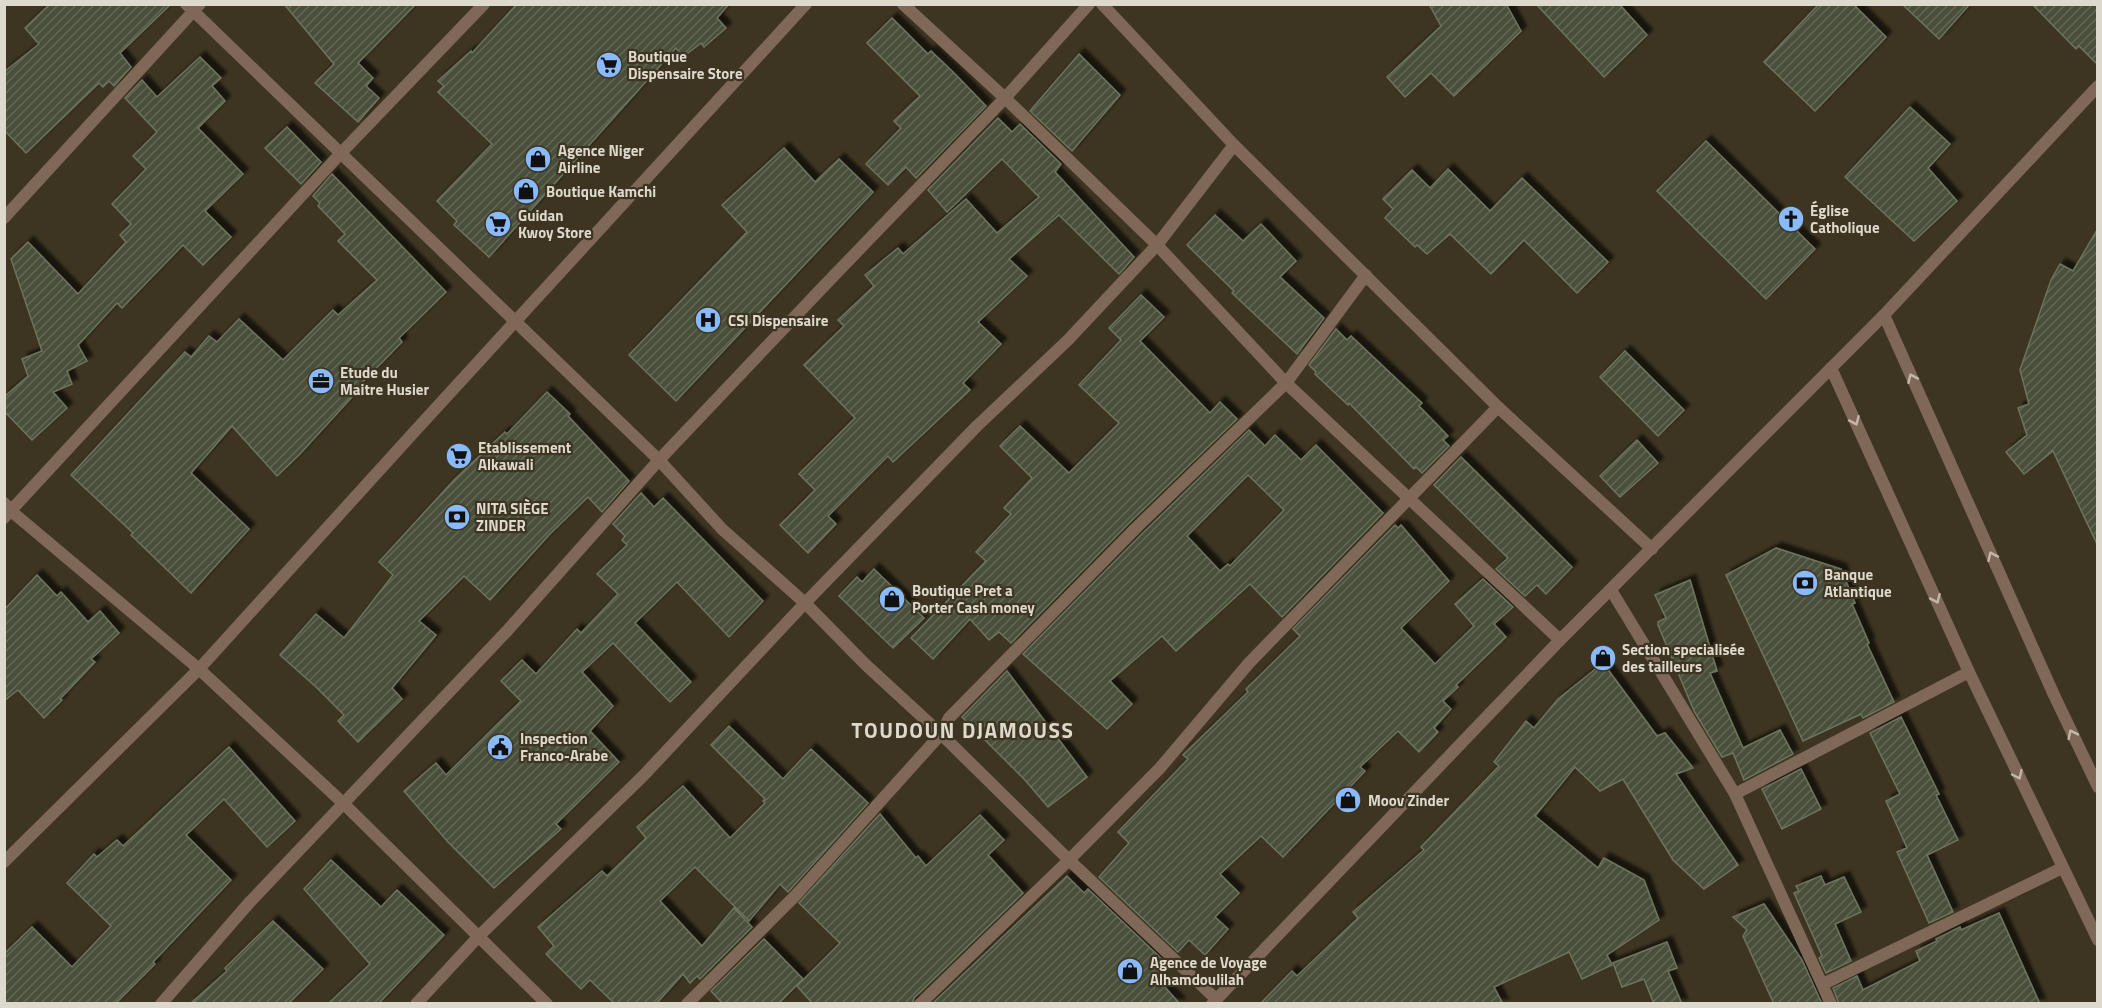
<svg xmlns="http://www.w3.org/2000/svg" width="2102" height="1008" viewBox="0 0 2102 1008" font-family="'Titillium Web',sans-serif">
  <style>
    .building { fill: url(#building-hatch); stroke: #6d745e; stroke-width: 1.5; fill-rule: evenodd; filter: url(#shadow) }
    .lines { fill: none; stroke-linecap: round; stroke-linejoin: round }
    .minor { stroke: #806858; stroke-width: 12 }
    .tertiary { stroke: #806858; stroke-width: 12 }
    .oneway { stroke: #c2b7aa }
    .labels { text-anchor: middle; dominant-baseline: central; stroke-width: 4.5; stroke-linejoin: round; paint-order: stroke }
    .poi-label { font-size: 15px; font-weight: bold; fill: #ded9cd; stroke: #3d3521; text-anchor: start }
    .district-label { font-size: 21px; font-weight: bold; letter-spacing: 1.5px; fill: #ded9cd; stroke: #3d3521 }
  </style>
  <defs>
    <pattern id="building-hatch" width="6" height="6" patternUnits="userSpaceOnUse" patternTransform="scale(1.5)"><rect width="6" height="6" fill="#484f3a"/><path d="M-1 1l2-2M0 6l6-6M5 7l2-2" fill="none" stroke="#626855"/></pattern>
    <filter id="shadow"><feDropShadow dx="5.5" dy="-5.5" stdDeviation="1.5" flood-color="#0009"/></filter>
  </defs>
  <rect width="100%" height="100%" fill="#3d3521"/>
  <g class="building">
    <path d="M50 4H171L120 53 131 67 114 86 109 81 103 87 99 83 26 153 4 130V72L39 44 25 28Z"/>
    <path d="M284 4H416L358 63 373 78 366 86 379 98 358 122 315 83 334 64Z"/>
    <path d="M517 4H729L717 18 726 28 704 47 701 43 683 57 676 48 489 257 454 225 457 221 437 201 492 144 438 92 444 86 438 81 471 51 472 53Z"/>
    <path d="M1429 4H1506L1521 31 1454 96 1431 73 1405 97 1387 77 1441 26Z"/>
    <path d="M1536 4H1619L1647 35 1604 77Z"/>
    <path d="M1819 4H1853L1886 37 1815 111 1764 62Z"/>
    <path d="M1902 4H1970L1939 39Z"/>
    <path d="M2032 4H2097V64L2079 46 2076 49Z"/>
    <path d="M892 18 928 54 931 51 953 72 986 106 916 178 906 167 888 185 866 164 901 128 894 121 920 96 867 43Z"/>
    <path d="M1079 54 1120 95 1072 151 1030 111Z"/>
    <path d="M200 57 221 78 212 86 225 101 198 128 243 174 205 211 231 237 203 265 183 245 122 308 117 303 78 345 87 361 67 371 72 384 53 392 67 408 32 440 4 411V397L28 376 22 359 42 351 11 259 28 242 78 294 126 242 120 235 131 224 112 204 146 169 133 156 157 132 125 98 142 80 157 97Z"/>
    <path d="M1910 107 1950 144 1928 168 1957 201 1914 241 1845 177Z"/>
    <path d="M998 118 1012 132 1020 124 1061 164 1055 172 1134 257 1119 274 1059 215 1009 259 1027 276 978 322 1001 344 963 383 970 390 893 462 888 456 828 516 836 524 808 553 780 525 815 490 799 474 855 418 804 365 844 326 838 320 874 286 865 275 898 248 903 254 966 199 997 233 1039 197 1002 159 947 212 928 190Z"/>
    <path d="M287 127 321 162 301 184 265 148Z"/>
    <path d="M1706 141 1815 249 1766 299 1657 191Z"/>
    <path d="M784 148 815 182 839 159 873 192 676 401 629 355 747 232 722 205Z"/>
    <path d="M1448 169 1490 211 1522 178 1608 262 1577 293 1524 240 1491 274 1450 234 1427 254 1417 245 1415 247 1385 218 1393 209 1383 199 1412 170 1430 188Z"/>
    <path d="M332 174 446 292 399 338 402 342 350 395 352 397 299 455 277 476 232 426 191 473 249 529 191 593 131 535 133 533 71 475 185 352 191 357 209 336 217 342 239 319 283 360 333 310 338 315 377 280 338 241 345 234 318 206 320 203 313 196Z"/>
    <path d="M1215 215 1243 241 1261 224 1296 261 1280 277 1324 318 1297 354 1232 293 1234 291 1187 245Z"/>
    <path d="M2097 230V544L2053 451 2024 474 2006 452 2027 435 2018 408 2029 404 2020 370 2051 280 2060 264 2073 271Z"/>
    <path d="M1141 295 1164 317 1140 341 1210 413 1220 402 1237 419 1131 521 1011 643 999 632 989 640 970 619 933 659 911 638 986 561 976 552 1011 514 1004 508 1032 478 1000 446 1020 426 1069 473 1119 423 1079 385 1121 340 1109 328Z"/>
    <path d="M1336 329 1347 340 1351 336 1422 403 1419 406 1448 436 1443 440 1449 446 1422 473 1416 467 1414 469 1349 403 1348 405 1315 374 1316 372 1309 365Z"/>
    <path d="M1625 351 1684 410 1658 436 1600 377Z"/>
    <path d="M547 392 570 414 568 416 629 481 602 512 588 497 550 534 490 600 464 576 419 621 436 635 392 688 402 699 358 742 338 721 344 715 316 687 280 655 316 614 344 638 393 575 379 562 454 480 505 432 507 434Z"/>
    <path d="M1249 430 1265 446 1275 435 1301 460 1316 445 1383 513 1282 617 1250 584 1176 651 1162 636 1110 681 1132 704 1107 729 1023 654 1143 533ZM1248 475 1284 510 1230 566 1228 564 1220 571 1187 536Z"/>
    <path d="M1637 440 1658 463 1620 497 1600 476Z"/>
    <path d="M1461 457 1572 567 1546 594 1537 585 1525 596 1496 569 1508 558 1434 485Z"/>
    <path d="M641 493 654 507 663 498 763 601 729 637 677 582 635 623 691 682 670 702 613 643 582 672 613 706 590 731 619 762 556 824 561 829 494 888 448 842 404 791 436 763 446 775 521 701 501 681 522 660 536 674 577 629 581 633 618 594 597 574 627 545 622 540 625 536 613 524Z"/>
    <path d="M1395 525 1398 528 1401 525 1449 581 1401 628 1435 664 1474 626 1455 604 1483 579 1513 607 1494 624 1506 637 1456 685 1458 687 1443 701 1451 709 1434 728 1438 732 1419 752 1398 731 1360 767 1365 771 1283 857 1261 836 1220 874 1239 893 1215 917 1228 929 1205 955 1189 940 1178 952 1099 877 1129 843 1118 832 1188 759 1183 755 1248 692 1246 689 1300 636 1293 629Z"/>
    <path d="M1776 548 1841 569 1855 603 1852 604 1869 643 1867 644 1894 702 1863 718 1861 714 1803 741 1726 575Z"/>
    <path d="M874 569 924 618 893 648 839 596 857 577 862 582Z"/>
    <path d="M37 575 57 596 61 592 88 622 100 611 119 633 91 659 95 662 60 699 62 700 44 718 18 690 4 701V610Z"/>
    <path d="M1690 580 1717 671 1710 673 1743 748 1780 730 1793 754 1744 780 1733 753 1722 757 1694 711 1658 625V622L1666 618 1655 595Z"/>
    <path d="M1603 663 1657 736 1665 733 1693 768 1676 774 1738 865 1704 889 1673 860 1623 779 1600 791 1575 767 1535 816 1598 868 1604 858 1644 880 1659 920 1607 955 1612 965 1582 979 1569 952 1494 987 1503 1004H1260L1292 971 1297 976 1358 918 1353 912 1424 850 1421 847 1499 766 1494 762 1526 721 1534 728 1558 699Z"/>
    <path d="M1007 671 1087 777 1048 807 1025 780 962 717Z"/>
    <path d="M1901 717 1939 794 1936 795 1958 840 1927 855 1953 912 1929 923 1897 852 1907 848 1886 801 1900 794 1870 733Z"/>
    <path d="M729 726 783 779 811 749 868 803 788 892 780 884 749 921 695 867 660 901 702 946 734 908 752 927 700 979 697 976 690 983 683 974 656 1004H615L590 980 581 989 546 954 554 946 538 927 602 871 607 876 646 838 637 827 683 786 730 838 765 803 763 801 765 799 711 745Z"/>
    <path d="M229 747 295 821 267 847 224 799 186 835 231 880 153 962 155 964 115 1004H4V954L32 927 72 967 111 926 67 883 94 854 97 857 117 840 123 846Z"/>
    <path d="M1801 769 1821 809 1782 829 1762 789Z"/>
    <path d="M880 814 916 858 918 856 926 866 980 815 1004 840 988 855 1023 893 914 998 912 1004H813L797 986 840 943 799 903Z"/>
    <path d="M331 860 381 907 397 890 444 935 378 1004H328L370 964 304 889Z"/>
    <path d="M1067 876 1084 893 1088 889 1167 964 1155 976 1180 1004H932Z"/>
    <path d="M1821 876 1825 885 1844 877 1861 912 1835 924 1851 961 1826 973 1819 958 1822 956 1794 893 1799 891 1796 886Z"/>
    <path d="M1764 904 1802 960 1822 1004H1774L1743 936 1747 930 1733 917Z"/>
    <path d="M1999 913 2040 1004H1839L1833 988 1857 976 1863 990 1920 961 1916 951 1937 941 1936 939 1960 927 1961 930Z"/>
    <path d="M273 921 323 969 288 1004H190L227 971 225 968Z"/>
    <path d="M764 939 803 979 778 1004H723L711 991Z"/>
    <path d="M1667 942 1677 968 1668 971 1682 1004H1654L1644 979 1622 987 1613 963Z"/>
  </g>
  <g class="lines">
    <g class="minor">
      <path d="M186 4 659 460 722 529 805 603 866 665 941 734 1069 860 1216 999"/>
      <path d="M903 4 1005 98 1157 245 1286 383 1560 640"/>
      <path d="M1102 4 1234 145 1498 407 1652 549"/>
      <path d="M4 218 200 4"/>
      <path d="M4 503 11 511 199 669 343 803 547 1004"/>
      <path d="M4 518 341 153 484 4"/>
      <path d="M1611 590 1735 794 1831 1004"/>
      <path d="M1735 794 1969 672"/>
      <path d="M1823 984 2062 868"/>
      <path d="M161 1004 249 903 507 631 659 460 823 287 1005 98 1089 4"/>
      <path d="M416 1004 479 936 644 775 805 603 977 426 1068 340 1157 245 1234 145"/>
      <path d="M687 1004 796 895 941 734 949 718 1137 527 1286 383 1366 275"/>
      <path d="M920 1004 1069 860 1160 768 1249 663 1498 407"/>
    </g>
    <g class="tertiary">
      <path d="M1884 315 2054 695 2098 787"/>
      <path d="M1831 368 1969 672 2098 940"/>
      <path d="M4 862 199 669 415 431 806 4"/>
      <path d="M1212 1004 1560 640 1884 315 2098 86"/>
    </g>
  </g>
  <defs><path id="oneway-chevron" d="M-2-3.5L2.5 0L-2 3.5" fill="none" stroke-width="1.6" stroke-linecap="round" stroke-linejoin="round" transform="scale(1.5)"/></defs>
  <g class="oneway">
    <use href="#oneway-chevron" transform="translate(1912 378) rotate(-114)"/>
    <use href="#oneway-chevron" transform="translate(1855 421) rotate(66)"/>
    <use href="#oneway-chevron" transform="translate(1992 556) rotate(-114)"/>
    <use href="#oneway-chevron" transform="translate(1936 599) rotate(66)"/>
    <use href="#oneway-chevron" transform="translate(2072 734) rotate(-116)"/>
    <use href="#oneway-chevron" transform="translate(2018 775) rotate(65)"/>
  </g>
  <defs>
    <symbol id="supermarket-disc" viewBox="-11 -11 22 22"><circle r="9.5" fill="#89bafc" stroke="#3d3521"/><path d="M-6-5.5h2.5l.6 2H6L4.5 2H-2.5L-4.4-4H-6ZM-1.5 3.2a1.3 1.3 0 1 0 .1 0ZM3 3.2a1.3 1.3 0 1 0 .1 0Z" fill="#111"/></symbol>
    <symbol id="shop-disc" viewBox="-11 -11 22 22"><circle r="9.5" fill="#89bafc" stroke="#3d3521"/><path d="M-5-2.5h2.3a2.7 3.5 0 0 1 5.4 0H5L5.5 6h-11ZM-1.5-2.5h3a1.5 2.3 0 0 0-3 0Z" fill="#111"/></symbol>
    <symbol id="church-disc" viewBox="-11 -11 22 22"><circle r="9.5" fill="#89bafc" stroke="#3d3521"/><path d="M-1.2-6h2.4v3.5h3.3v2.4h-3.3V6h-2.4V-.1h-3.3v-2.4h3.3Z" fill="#111"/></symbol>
    <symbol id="hospital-disc" viewBox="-11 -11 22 22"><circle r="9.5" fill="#89bafc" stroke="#3d3521"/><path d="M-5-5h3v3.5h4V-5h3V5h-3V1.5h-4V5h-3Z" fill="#111"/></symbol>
    <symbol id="office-disc" viewBox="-11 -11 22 22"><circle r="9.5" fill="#89bafc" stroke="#3d3521"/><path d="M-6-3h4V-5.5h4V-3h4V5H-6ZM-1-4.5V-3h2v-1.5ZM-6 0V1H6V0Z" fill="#111"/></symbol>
    <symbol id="bank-disc" viewBox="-11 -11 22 22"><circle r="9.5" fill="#89bafc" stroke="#3d3521"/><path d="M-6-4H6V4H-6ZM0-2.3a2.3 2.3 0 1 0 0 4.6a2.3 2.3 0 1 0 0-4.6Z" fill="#111"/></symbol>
    <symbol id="civic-disc" viewBox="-11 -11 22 22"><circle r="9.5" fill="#89bafc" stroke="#3d3521"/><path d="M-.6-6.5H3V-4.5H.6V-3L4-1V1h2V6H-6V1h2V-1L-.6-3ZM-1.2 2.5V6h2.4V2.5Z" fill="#111"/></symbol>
  </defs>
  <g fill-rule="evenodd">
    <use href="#supermarket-disc" x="594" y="50" width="30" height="30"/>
    <use href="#shop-disc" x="523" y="144" width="30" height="30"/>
    <use href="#shop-disc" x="511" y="176" width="30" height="30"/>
    <use href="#church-disc" x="1776" y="204" width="30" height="30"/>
    <use href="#supermarket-disc" x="483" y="209" width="30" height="30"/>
    <use href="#hospital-disc" x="693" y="305" width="30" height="30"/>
    <use href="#office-disc" x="306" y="366" width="30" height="30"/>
    <use href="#supermarket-disc" x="444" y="441" width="30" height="30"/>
    <use href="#bank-disc" x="442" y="502" width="30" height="30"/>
    <use href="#bank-disc" x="1790" y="568" width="30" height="30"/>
    <use href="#shop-disc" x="877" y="584" width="30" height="30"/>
    <use href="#shop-disc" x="1588" y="643" width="30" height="30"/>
    <use href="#civic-disc" x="485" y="732" width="30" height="30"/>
    <use href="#shop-disc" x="1333" y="785" width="30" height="30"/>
    <use href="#shop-disc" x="1115" y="956" width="30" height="30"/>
  </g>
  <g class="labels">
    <g class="poi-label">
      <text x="628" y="56">Boutique<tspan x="628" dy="17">Dispensaire Store</tspan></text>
      <text x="558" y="150">Agence Niger<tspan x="558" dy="17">Airline</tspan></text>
      <text x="546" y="191">Boutique Kamchi</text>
      <text x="1810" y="210">Église<tspan x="1810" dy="17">Catholique</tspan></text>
      <text x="518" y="215">Guidan<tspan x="518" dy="17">Kwoy Store</tspan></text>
      <text x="728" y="320">CSI Dispensaire</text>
      <text x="340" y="372">Etude du<tspan x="340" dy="17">Maitre Husier</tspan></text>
      <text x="478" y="447">Etablissement<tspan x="478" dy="17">Alkawali</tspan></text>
      <text x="476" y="508">NITA SIÈGE<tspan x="476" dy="17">ZINDER</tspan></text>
      <text x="1824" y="574">Banque<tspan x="1824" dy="17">Atlantique</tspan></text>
      <text x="912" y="590">Boutique Pret a<tspan x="912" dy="17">Porter Cash money</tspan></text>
      <text x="1622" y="649">Section specialisée<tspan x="1622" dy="17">des tailleurs</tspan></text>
      <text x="520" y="738">Inspection<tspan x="520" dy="17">Franco-Arabe</tspan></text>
      <text x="1368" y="800">Moov Zinder</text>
      <text x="1150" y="962">Agence de Voyage<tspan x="1150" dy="17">Alhamdoulilah</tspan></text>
    </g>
    <g class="district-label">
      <text x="963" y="730">TOUDOUN DJAMOUSS</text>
    </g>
  </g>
  <rect width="2102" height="1008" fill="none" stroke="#ded9cd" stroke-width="12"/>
</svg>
